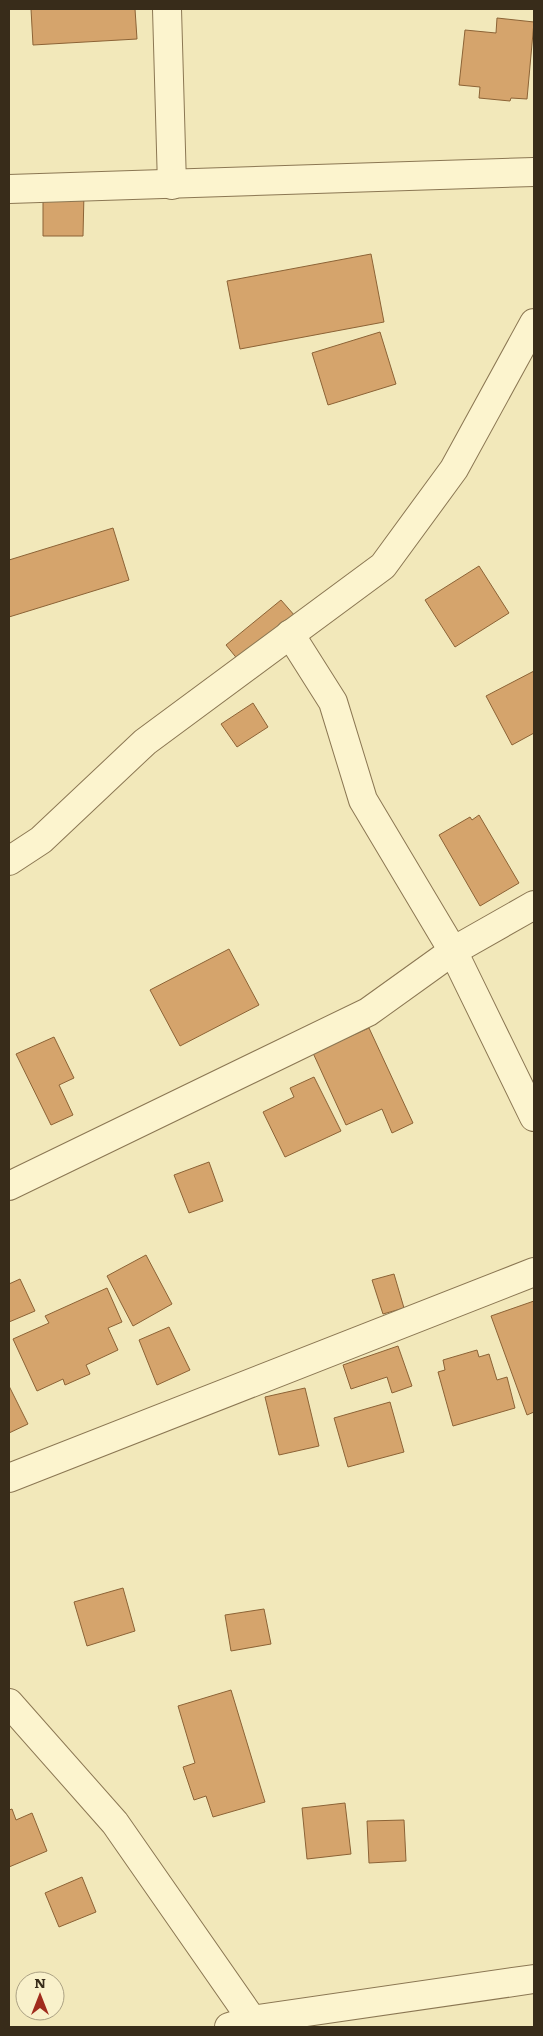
<svg xmlns="http://www.w3.org/2000/svg" width="543" height="2036" viewBox="0 0 543 2036" font-family="Literata,serif">
  <style>
    .building { fill: #d5a46c; stroke: #8c6336 }
    .lines { fill: none; stroke-linecap: round; stroke-linejoin: round }
    .minor-casing { stroke: #8b7753; stroke-width: 30 }
    .minor { stroke: #fcf4ce; stroke-width: 28 }
  </style>
  <rect width="100%" height="100%" fill="#f2e8ba"/>
  <g class="building">
    <path d="M31 9H135L137 39 33 45Z"/>
    <path d="M497 18 534 22 527 99 511 98 510 101 479 98 480 87 459 85 465 30 496 33Z"/>
    <path d="M43 193H84L83 236H43Z"/>
    <path d="M371 254 384 322 240 349 227 281Z"/>
    <path d="M380 332 396 384 328 405 312 353Z"/>
    <path d="M113 528 129 580 9 617V560Z"/>
    <path d="M479 566 509 613 455 647 425 600Z"/>
    <path d="M281 600 295 616 239 661 226 645Z"/>
    <path d="M534 671V733L512 745 486 696Z"/>
    <path d="M253 703 268 727 237 747 221 724Z"/>
    <path d="M479 815 519 883 480 906 439 835 470 817 472 820Z"/>
    <path d="M229 949 259 1005 180 1046 150 990Z"/>
    <path d="M369 1028 413 1123 392 1133 382 1109 346 1125 313 1053Z"/>
    <path d="M54 1037 74 1078 59 1085 73 1115 51 1125 16 1054Z"/>
    <path d="M314 1077 341 1131 285 1157 263 1112 294 1097 290 1088Z"/>
    <path d="M209 1162 223 1201 189 1213 174 1175Z"/>
    <path d="M146 1255 172 1304 133 1326 107 1276Z"/>
    <path d="M394 1274 404 1308 383 1314 372 1280Z"/>
    <path d="M20 1279 35 1311 9 1322V1284Z"/>
    <path d="M107 1288 122 1322 108 1328 118 1350 86 1365 90 1374 65 1385 63 1379 37 1391 13 1339 49 1323 45 1316Z"/>
    <path d="M534 1301V1412L527 1415 491 1316Z"/>
    <path d="M169 1327 190 1370 157 1385 139 1340Z"/>
    <path d="M398 1346 412 1386 392 1393 387 1377 351 1389 343 1365Z"/>
    <path d="M477 1350 479 1357 489 1354 497 1380 507 1377 515 1408 453 1426 438 1372 445 1370 443 1360Z"/>
    <path d="M9 1386 28 1424 9 1433Z"/>
    <path d="M305 1388 319 1446 279 1455 265 1397Z"/>
    <path d="M390 1402 404 1452 348 1467 334 1418Z"/>
    <path d="M123 1588 135 1631 87 1646 74 1602Z"/>
    <path d="M264 1609 271 1644 231 1651 225 1615Z"/>
    <path d="M231 1690 265 1802 213 1817 206 1796 194 1800 183 1767 195 1763 178 1706Z"/>
    <path d="M345 1803 351 1854 307 1859 302 1808Z"/>
    <path d="M12 1809 16 1820 32 1813 47 1851 9 1867V1810Z"/>
    <path d="M404 1820 406 1861 369 1863 367 1821Z"/>
    <path d="M82 1877 96 1912 59 1927 45 1893Z"/>
  </g>
  <g class="lines">
    <defs>
      <g id="minor">
        <path d="M167 9 172 185"/>
        <path d="M9 189 534 172"/>
        <path d="M290 634 333 702 363 800 453 951 534 1117"/>
        <path d="M9 861 41 840 145 742 383 566 454 469 534 323"/>
        <path d="M9 1186 368 1012 453 951 534 905"/>
        <path d="M9 1478 534 1272"/>
        <path d="M9 1703 115 1823 257 2027"/>
        <path d="M229 2027 251 2020 534 1979"/>
      </g>
    </defs>
    <use href="#minor" class="minor-casing"/>
    <use href="#minor" class="minor"/>
  </g>
  <rect width="543" height="2036" fill="none" stroke="#382c1a" stroke-width="20"/>
  <g transform="translate(40 1996)"><circle r="24" fill="#f9f1cb" stroke="#aca284"/>
  <path d="M0-4L9 19L0 12L-9 19Z" fill="#a02b1d"/>
  <text y="-8" font-size="14" font-weight="bold" text-anchor="middle" fill="#382c1a">N</text>
  </g>
</svg>
